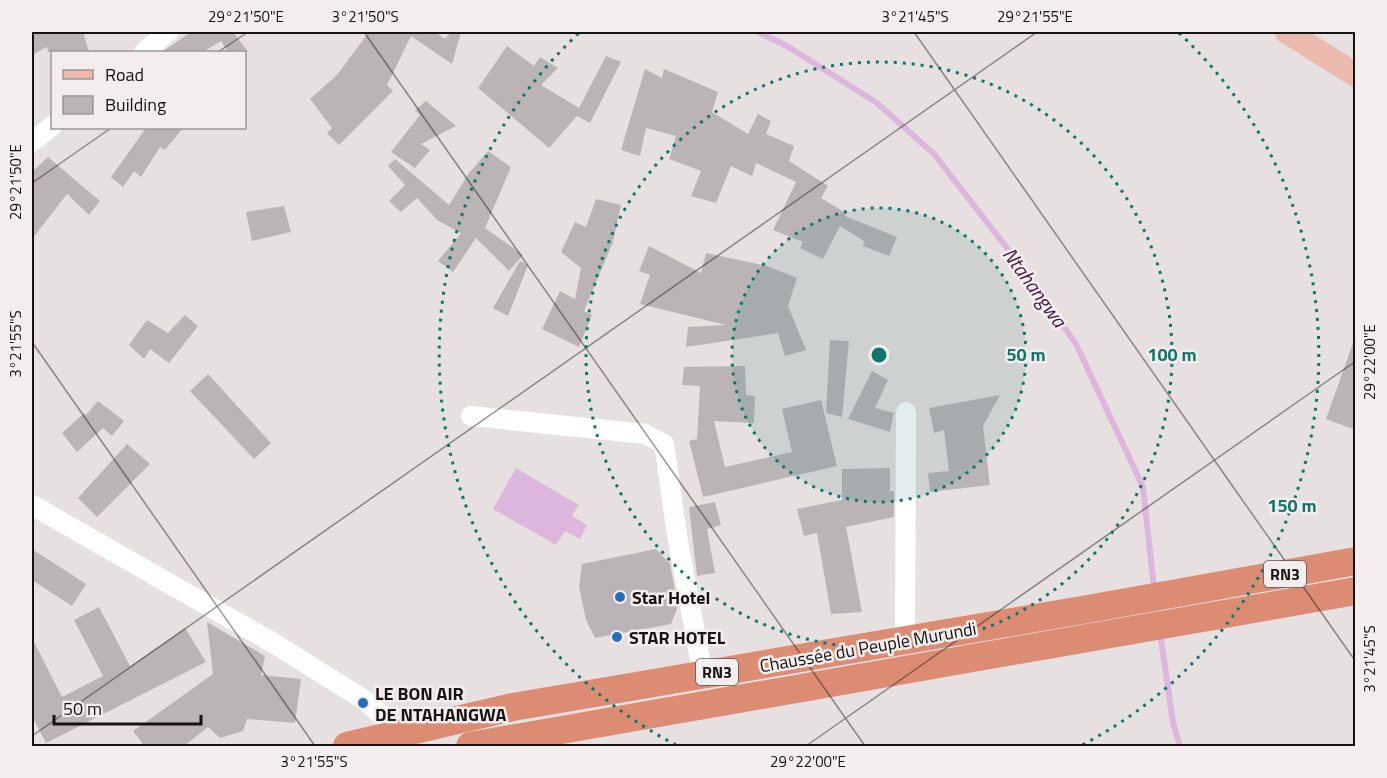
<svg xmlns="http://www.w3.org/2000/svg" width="1387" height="778" viewBox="0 0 1387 778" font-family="'Titillium Web',sans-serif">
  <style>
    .water { fill: #dcb6dc }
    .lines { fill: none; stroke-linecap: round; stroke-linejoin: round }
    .stream { stroke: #dcb6dc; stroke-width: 6 }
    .building { fill: #bbb4b7 }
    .minor { stroke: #fff; stroke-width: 20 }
    .major { stroke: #ebbaac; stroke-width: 24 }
    .highway { stroke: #dd8c74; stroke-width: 28 }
    .ticks { fill: none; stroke: #151313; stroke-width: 1.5; stroke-opacity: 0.45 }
    .ring { fill: none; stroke: #0f766e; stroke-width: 3; stroke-dasharray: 3 6 }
    .poi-dot { fill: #256ebe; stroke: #f4eded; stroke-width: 2 }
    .labels { text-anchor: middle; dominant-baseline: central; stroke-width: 5; stroke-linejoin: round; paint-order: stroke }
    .shield { fill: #f4eded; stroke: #585454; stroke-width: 1.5 }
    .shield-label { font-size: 16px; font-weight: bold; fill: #151313 }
    .poi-label { font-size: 18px; font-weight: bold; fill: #151313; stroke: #f4eded; text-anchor: start }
    .street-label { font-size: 18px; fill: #151313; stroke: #f4eded }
    .water-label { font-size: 20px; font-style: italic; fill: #441747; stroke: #f4eded }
    .centre { fill: #0f766e; stroke: #f4eded; stroke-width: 3 }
    .ring-label { font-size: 18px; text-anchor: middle; font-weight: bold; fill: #0f766e; stroke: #f4eded; stroke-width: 5; stroke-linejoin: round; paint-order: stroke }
    .neatline { fill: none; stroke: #151313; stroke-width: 2 }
    .ticks-label { font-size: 15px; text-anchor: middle; fill: #151313 }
  </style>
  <rect width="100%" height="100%" fill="#e7e0e0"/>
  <path class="water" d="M516 468 579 505 572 516 587 525 580 539 565 531 556 545 493 509Z"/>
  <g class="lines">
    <g class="stream">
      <path d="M758 32 787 46 877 103 934 154 1024 270 1076 344 1143 487 1154 589"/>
      <path d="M1160 632 1173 723 1180 746"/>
    </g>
  </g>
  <g class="building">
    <path d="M40 32H83L89 52H48L47 47 32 55V36Z"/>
    <path d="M191 32H236L234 33 248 52H228L221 41 203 52H162Z"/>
    <path d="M369 32H435L445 39 451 32H461L452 64 411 36 387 85 393 91 339 145 327 133 332 128 310 99 337 75Z"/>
    <path d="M507 46 534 66 540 57 558 68 541 85 579 108 606 56 621 62 590 123 577 116 549 148 478 88Z"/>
    <path d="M645 69 662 78 664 69 718 92 712 112 748 134 758 114 771 121 766 134 794 146 789 161 828 186 821 198 846 213 845 216 897 237 889 256 863 246 864 241 840 226 823 259 800 248 803 242 773 230 796 182 756 163 752 176 731 166 716 203 691 196 701 171 669 159 676 136 646 128 640 156 621 150Z"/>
    <path d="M426 101 456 126 421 144 430 150 415 168 391 152 420 115 415 110Z"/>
    <path d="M146 128H183L165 150 160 147 141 177 134 171 123 187 111 177Z"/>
    <path d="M488 151 511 167 485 228 523 255 509 271 476 238 453 272 438 261 461 233 437 220 417 198 401 212 389 201 405 185 388 166 395 159 449 205 469 173Z"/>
    <path d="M48 157 100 201 89 215 67 194 32 239V172Z"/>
    <path d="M596 199 621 205 613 242 584 311 592 315 579 347 542 329 560 291 575 299 581 268 561 252 575 222 586 227Z"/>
    <path d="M284 206 291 232 252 241 246 212Z"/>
    <path d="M649 246 701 273 706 253 767 266 797 278 788 306 806 350 785 356 778 333 686 347 688 327 726 325 640 304 650 275 639 271Z"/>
    <path d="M520 261 528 265 508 316 493 308Z"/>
    <path d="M185 315 198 326 169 363 150 349 144 359 129 345 147 320 168 333Z"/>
    <path d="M830 340 849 341 842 417 826 413Z"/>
    <path d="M1353 343 1356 344V430L1326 419Z"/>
    <path d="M745 366 746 395 755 396 754 423 714 421 725 467 792 452 782 409 821 400 837 466 703 497 689 441 697 439 700 386 682 385 684 367Z"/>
    <path d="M872 371 888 380 875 408 894 413 890 432 848 419Z"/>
    <path d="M208 374 271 443 254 459 190 391Z"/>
    <path d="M1000 395 983 426 990 485 930 492 928 473 949 471 944 430 934 433 929 408Z"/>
    <path d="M98 401 124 421 112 436 103 428 77 452 62 433 84 413 86 415Z"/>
    <path d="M127 444 150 464 97 517 78 498Z"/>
    <path d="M890 468V491H894V517L846 527 862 612 831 614 817 533 804 536 797 509 842 500V469Z"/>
    <path d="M715 502 721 525 707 529 715 573 697 576 689 507Z"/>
    <path d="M32 549 86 584 72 606 32 580Z"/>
    <path d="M656 549 670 564 678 606 671 624 595 638 586 620 579 587 582 564Z"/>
    <path d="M99 607 130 666 185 628 206 662 46 743 32 716V638L62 697 103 676 74 620Z"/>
    <path d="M207 622 265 656 261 675 301 679 295 723 247 719 243 731 220 738 208 727 183 747H145L133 731 213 674Z"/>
  </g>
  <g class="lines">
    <g class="minor">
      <path d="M144 52 168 32"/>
      <path d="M32 142 52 126"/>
      <path d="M471 416 645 434 664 444 678 541 703 675"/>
      <path d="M32 505 275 644 366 701 400 732 404 742"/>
      <path d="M905 640 906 412"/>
    </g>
    <path class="major" d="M1287 32 1356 75"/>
    <g class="highway">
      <path d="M347 746 513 707 1088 609 1356 561"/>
      <path d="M470 746 1356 591"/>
    </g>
  </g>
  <path class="ticks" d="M364 32 865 746M914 32 1356 662M218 52 248 32M32 183 111 128M32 342 315 746M32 736 1037 32M806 746 1356 361"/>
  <circle cx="879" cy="355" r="147" fill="#0f766e" fill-opacity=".12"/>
  <g class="ring">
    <circle cx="879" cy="355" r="147"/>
    <circle cx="879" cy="355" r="293"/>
    <path d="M676 745A440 440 0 0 1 579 33M1179 33A440 440 0 0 1 1082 745"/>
  </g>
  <g class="poi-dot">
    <circle cx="620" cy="597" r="6"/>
    <circle cx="617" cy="637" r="6"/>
    <circle cx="363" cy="703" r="6"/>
  </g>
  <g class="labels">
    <g class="shield">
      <rect x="1264" y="561" width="42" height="26" rx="4.5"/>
      <rect x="696" y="659" width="42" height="26" rx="4.5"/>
    </g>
    <g class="shield-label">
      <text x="1285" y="574">RN3</text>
      <text x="717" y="672">RN3</text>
    </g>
    <g class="poi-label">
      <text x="632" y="597">Star Hotel</text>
      <text x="629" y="637">STAR HOTEL</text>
      <text x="375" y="693">LE BON AIR<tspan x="375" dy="21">DE NTAHANGWA</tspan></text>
    </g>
    <g class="street-label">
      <text transform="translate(868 647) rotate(-10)">Chaussée du Peuple Murundi</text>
    </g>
    <g class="water-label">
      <text transform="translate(1035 287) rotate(54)">Ntahangwa</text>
    </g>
  </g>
  <circle cx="879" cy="355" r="9" class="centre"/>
  <g class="ring-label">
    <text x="1026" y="361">50 m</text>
    <text x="1172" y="361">100 m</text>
    <text x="1292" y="512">150 m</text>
  </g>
  <rect width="1387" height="778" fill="none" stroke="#f4eded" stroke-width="66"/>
  <rect x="51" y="51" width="195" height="78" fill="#f4eded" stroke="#9b9696" stroke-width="1.5"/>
  <rect x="63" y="70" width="30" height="9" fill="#ebbaac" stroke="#9b9696" stroke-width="1.5"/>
  <text x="105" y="81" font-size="18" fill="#151313">Road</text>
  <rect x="63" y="96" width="30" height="18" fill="#bbb4b7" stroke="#9b9696" stroke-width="1.5"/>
  <text x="105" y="111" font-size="18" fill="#151313">Building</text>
  <path d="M54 715v9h147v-9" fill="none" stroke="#151313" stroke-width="3"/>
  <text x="63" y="715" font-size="18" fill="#151313" stroke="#f4eded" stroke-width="4.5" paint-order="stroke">50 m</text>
  <rect x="33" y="33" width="1321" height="712" class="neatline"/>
  <g class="ticks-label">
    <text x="246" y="22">29°21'50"E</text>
    <text x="365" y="22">3°21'50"S</text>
    <text x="915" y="22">3°21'45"S</text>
    <text x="1035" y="22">29°21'55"E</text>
    <text transform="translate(16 182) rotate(-90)" y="5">29°21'50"E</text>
    <text transform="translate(16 344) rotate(-90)" y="5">3°21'55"S</text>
    <text transform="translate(1370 362) rotate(-90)" y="5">29°22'00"E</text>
    <text transform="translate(1370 659) rotate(-90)" y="5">3°21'45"S</text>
    <text x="314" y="767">3°21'55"S</text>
    <text x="808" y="767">29°22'00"E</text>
  </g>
</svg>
